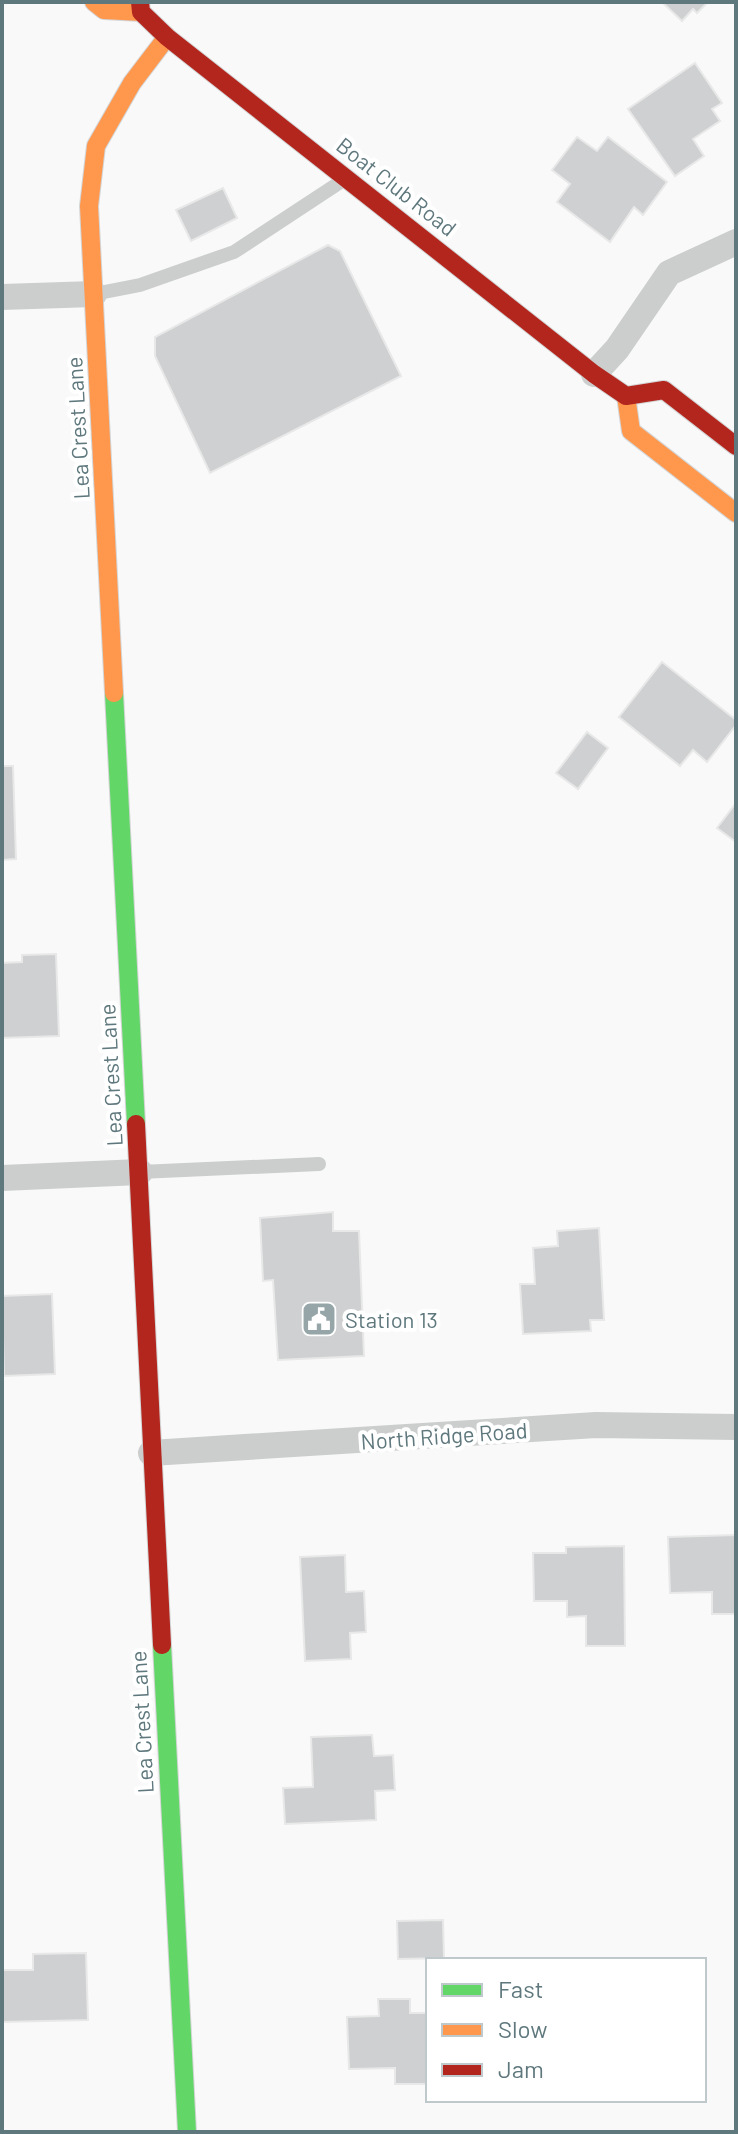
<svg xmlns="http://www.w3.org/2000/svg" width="738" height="2134" viewBox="0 0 738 2134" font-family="Barlow,sans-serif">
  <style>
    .building { fill: #ced0d1; stroke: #e8e8e8; stroke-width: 2 }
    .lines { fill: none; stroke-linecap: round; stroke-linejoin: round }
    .fast-casing { stroke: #d4d5d6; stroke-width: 20 }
    .slow-casing { stroke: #d4d5d6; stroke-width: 20 }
    .jam-casing { stroke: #d4d5d6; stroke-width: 20 }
    .lane { stroke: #cccece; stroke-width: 14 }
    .street { stroke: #cccece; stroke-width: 26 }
    .fast { stroke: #63d668; stroke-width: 18 }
    .slow { stroke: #ff974d; stroke-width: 18 }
    .jam { stroke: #b3261e; stroke-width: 18 }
    .labels { text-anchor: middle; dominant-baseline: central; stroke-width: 8; stroke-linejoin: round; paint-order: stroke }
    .street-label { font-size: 22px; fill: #5f787d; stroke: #fff }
    .poi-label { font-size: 22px; fill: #5f787d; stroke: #fff; text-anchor: start }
  </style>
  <rect width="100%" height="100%" fill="#f9f9f9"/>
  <g class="building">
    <path d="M662 2H708L697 13 693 9 682 21Z"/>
    <path d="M695 63 722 103 712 109 720 121 693 139 704 156 675 176 628 109Z"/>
    <path d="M577 137 597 151 608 137 667 182 643 215 634 207 610 242 557 202 570 184 552 170Z"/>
    <path d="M223 188 237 218 191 241 176 210Z"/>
    <path d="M328 245 340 251 401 376 210 473 155 356V337Z"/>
    <path d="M662 662 736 720V725L707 762 693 750 680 766 619 717Z"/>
    <path d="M587 732 608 748 578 789 556 773Z"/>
    <path d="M2 766H13L16 859 2 860Z"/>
    <path d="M736 803V842L717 828Z"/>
    <path d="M56 954 59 1036 2 1038V963L22 962V955Z"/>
    <path d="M333 1212V1231H359L364 1356 278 1360 273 1280 263 1281 260 1218Z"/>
    <path d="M599 1228 604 1320H590L591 1331 523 1334 520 1284H535L533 1248 558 1246 557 1231Z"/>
    <path d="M52 1294 55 1374 4 1376 2 1296Z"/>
    <path d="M736 1535V1614H712V1592L670 1593 668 1537Z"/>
    <path d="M624 1546 625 1646H586V1616L567 1617V1601H534L533 1553H566V1547Z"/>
    <path d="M345 1555 346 1592 364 1591 366 1632 350 1633 351 1659 305 1661 300 1557Z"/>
    <path d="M372 1735 374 1756 393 1755 395 1790 375 1791 376 1820 285 1824 283 1788 313 1787 311 1737Z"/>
    <path d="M443 1920 444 1958 398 1959 397 1921Z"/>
    <path d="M86 1953 88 2020 2 2022V1970H33V1954Z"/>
    <path d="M378 1999H410V2013H426L428 2084H395V2068L349 2069 347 2017 379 2016Z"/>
  </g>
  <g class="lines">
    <defs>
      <g id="fast">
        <path d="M114 693 136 1124"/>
        <path d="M162 1645 187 2132"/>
      </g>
      <g id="slow">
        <path d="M94 2 104 10 141 12"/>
        <path d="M626 396 631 431 736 513"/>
        <path d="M114 693 89 206 96 146 132 83 167 37"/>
      </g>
      <g id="jam">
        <path d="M140 2 141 12 167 37 594 374 626 396 664 390 736 446"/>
        <path d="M136 1124 162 1645"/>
      </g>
    </defs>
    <use href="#fast" class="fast-casing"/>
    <use href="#slow" class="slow-casing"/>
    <use href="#jam" class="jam-casing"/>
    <g class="lane">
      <path d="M94 294 140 285 234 252 345 179"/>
      <path d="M140 1172 319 1164"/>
    </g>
    <g class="street">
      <path d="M2 297 94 294"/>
      <path d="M594 374 617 349 669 273 736 242"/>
      <path d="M2 1178 140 1172"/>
      <path d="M151 1453 596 1425 736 1427"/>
    </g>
    <use href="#fast" class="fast"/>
    <use href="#slow" class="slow"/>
    <use href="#jam" class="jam"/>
  </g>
  <defs>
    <symbol id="civic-square" viewBox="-11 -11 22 22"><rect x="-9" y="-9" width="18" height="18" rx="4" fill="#95a5a8" stroke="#fff"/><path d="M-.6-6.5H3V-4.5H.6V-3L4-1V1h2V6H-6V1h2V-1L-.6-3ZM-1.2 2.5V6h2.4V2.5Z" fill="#fff"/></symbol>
  </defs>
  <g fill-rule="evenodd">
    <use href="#civic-square" x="299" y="1299" width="40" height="40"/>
  </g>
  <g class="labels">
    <g class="street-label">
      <text transform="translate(397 186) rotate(38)">Boat Club Road</text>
      <text transform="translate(77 428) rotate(-93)">Lea Crest Lane</text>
      <text transform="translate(110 1075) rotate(-93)">Lea Crest Lane</text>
      <text transform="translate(444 1435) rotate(-4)">North Ridge Road</text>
      <text transform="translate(141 1722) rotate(-93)">Lea Crest Lane</text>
    </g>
    <g class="poi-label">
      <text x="345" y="1319">Station 13</text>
    </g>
  </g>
  <rect width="738" height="2134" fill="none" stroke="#5f787d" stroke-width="8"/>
  <rect x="426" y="1958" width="280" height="144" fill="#ffffff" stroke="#bfc9cb" stroke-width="2"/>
  <rect x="442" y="1984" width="40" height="12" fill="#63d668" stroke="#bfc9cb" stroke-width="2"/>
  <text x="498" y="1998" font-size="24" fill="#5f787d">Fast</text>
  <rect x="442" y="2024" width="40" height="12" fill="#ff974d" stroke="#bfc9cb" stroke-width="2"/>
  <text x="498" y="2038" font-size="24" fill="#5f787d">Slow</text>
  <rect x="442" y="2064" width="40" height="12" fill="#b3261e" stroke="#bfc9cb" stroke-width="2"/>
  <text x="498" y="2078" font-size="24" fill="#5f787d">Jam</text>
</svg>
